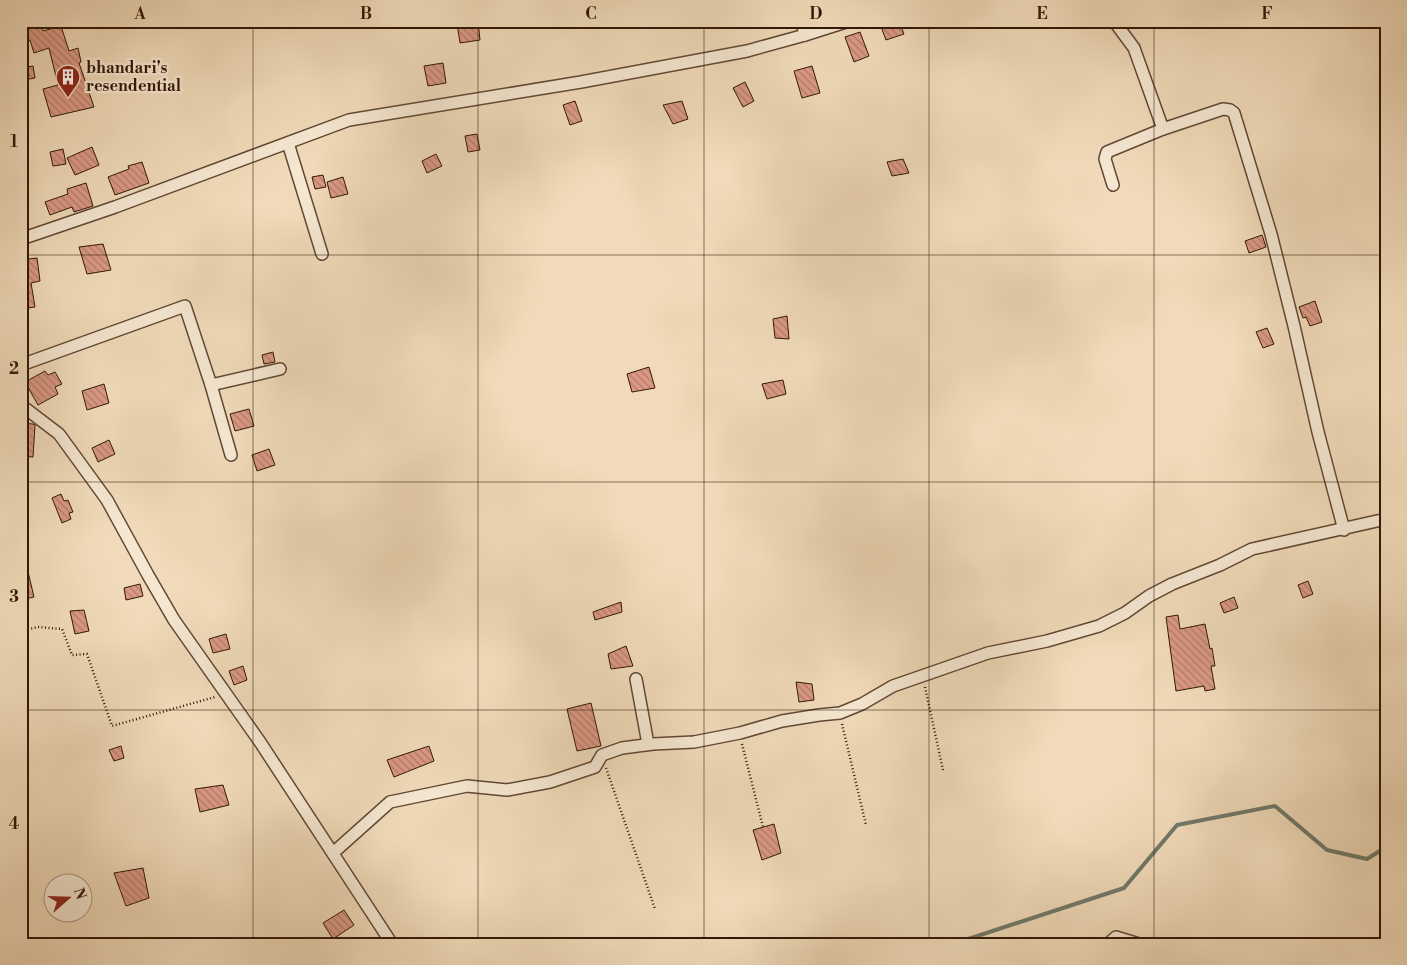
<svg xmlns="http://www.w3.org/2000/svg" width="1407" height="965" viewBox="0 0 1407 965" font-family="'Libre Bodoni',serif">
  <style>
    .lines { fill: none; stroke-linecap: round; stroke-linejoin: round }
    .stream { stroke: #71796a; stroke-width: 4 }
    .building { fill: url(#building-back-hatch); stroke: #321706 }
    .minor-casing { stroke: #624833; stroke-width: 14 }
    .path { stroke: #321706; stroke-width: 2.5; stroke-dasharray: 1 2.5; stroke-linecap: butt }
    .minor { stroke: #f5e7d2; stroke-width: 11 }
    .grid { fill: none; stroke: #321706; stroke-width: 1; stroke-opacity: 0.55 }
    .labels { text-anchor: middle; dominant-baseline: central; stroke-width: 4.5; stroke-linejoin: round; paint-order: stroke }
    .poi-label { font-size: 16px; font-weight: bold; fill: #321706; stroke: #f5e7d2; text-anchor: start }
    .neatline { fill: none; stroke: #321706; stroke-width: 2 }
    .grid-label { font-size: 16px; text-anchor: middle; font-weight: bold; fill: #321706 }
  </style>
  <defs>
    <pattern id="building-back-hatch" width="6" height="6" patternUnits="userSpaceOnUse" patternTransform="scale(1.25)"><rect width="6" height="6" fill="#db9984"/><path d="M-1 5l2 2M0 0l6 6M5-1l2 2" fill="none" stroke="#b27c6a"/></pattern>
  </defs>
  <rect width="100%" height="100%" fill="#f0dab9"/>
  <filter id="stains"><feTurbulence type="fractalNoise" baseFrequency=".004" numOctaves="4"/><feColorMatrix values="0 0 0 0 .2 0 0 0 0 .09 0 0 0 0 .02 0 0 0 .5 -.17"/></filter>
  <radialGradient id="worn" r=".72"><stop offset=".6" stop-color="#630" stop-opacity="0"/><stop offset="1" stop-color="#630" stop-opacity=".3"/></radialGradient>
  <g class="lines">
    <path class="stream" d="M953 944 1124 888 1177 825 1275 806 1327 850 1367 859 1386 847"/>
  </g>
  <g class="building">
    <path d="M21 21H39L43 31 61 26 69 51 78 48 81 62 79 63 94 107 51 117 43 89 58 85 49 48 34 53 30 40 21 44Z"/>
    <path d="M467 21H478L480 40 460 43 457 23Z"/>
    <path d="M887 21H899L904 34 886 40 880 24Z"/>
    <path d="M860 32 869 56 854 62 845 37Z"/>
    <path d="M443 63 446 83 428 86 424 66Z"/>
    <path d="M33 66 35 78 23 80 21 68Z"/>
    <path d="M812 66 820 93 802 98 794 71Z"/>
    <path d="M745 82 754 101 743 107 733 88Z"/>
    <path d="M575 101 582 121 570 125 563 105Z"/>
    <path d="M682 101 688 119 673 124 663 105Z"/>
    <path d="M477 134 480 150 468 152 465 136Z"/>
    <path d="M92 147 99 165 75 175 67 158Z"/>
    <path d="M63 149 66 164 53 166 50 152Z"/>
    <path d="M436 154 442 166 427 173 422 161Z"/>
    <path d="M903 159 909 173 892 176 887 162Z"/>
    <path d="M142 162 149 183 115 195 108 177 129 169 128 166Z"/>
    <path d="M323 175 326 187 315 189 312 177Z"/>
    <path d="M343 177 348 194 331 198 327 182Z"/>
    <path d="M86 183 93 206 74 212 72 207 50 215 45 202 68 194 67 189Z"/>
    <path d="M1262 235 1266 247 1249 253 1245 241Z"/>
    <path d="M103 244 111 270 87 274 79 247Z"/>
    <path d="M27 256 28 259 37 258 40 281 31 283 35 307 21 309V257Z"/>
    <path d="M1315 301 1322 322 1310 326 1306 317 1303 318 1299 307Z"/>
    <path d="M787 316 789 339 775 338 773 319Z"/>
    <path d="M1267 328 1274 344 1263 348 1256 332Z"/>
    <path d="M273 352 275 362 264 364 262 355Z"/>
    <path d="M649 367 655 388 632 392 627 374Z"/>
    <path d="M45 371 48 375 55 372 62 384 55 387 58 394 38 405 25 382Z"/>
    <path d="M783 380 786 394 767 399 762 384Z"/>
    <path d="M104 384 109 403 87 410 82 391Z"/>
    <path d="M249 409 254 426 235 431 230 414Z"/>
    <path d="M21 423 33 424 35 425 33 457 21 456Z"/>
    <path d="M109 440 115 454 98 462 92 448Z"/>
    <path d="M269 449 275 465 257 471 252 455Z"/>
    <path d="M61 494 64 501 68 500 73 512 69 513 71 519 62 523 52 498Z"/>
    <path d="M25 559 34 597 21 600V560Z"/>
    <path d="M1308 581 1313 594 1303 598 1298 585Z"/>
    <path d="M140 584 143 596 126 600 124 588Z"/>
    <path d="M1234 597 1238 608 1224 613 1220 603Z"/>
    <path d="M621 602 622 612 595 620 593 612Z"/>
    <path d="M84 610 89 631 75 634 70 611Z"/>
    <path d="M1178 615 1180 629 1205 624 1210 649 1212 648 1215 666H1211L1215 689 1205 691 1204 686 1176 691 1166 617Z"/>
    <path d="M226 634 230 649 213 653 209 639Z"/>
    <path d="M626 646 633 666 611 669 608 654Z"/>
    <path d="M243 666 247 680 234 685 229 671Z"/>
    <path d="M796 682 812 684 814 700 799 702Z"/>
    <path d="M591 703 601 746 577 751 567 709Z"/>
    <path d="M121 746 124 758 114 761 109 750Z"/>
    <path d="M429 746 434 761 394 777 387 760Z"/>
    <path d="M223 785 229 805 200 812 195 789Z"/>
    <path d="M774 824 781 853 762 860 753 830Z"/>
    <path d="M143 868 149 898 126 906 114 873Z"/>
    <path d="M344 910 354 925 333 939 323 923Z"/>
  </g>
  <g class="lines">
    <defs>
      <g id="minor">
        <path d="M802 21 805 35"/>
        <path d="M1114 21 1134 48 1163 129 1223 109 1230 110 1234 113 1271 234 1294 326 1318 432 1344 530"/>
        <path d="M288 143 322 254"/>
        <path d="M1113 185 1105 159 1107 152 1163 129"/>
        <path d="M21 239 115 207 349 120 581 82 747 51 805 35 849 21"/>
        <path d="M21 365 185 306 211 385 231 455"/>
        <path d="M211 385 280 369"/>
        <path d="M21 405 59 434 107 500 148 575 174 620 260 742 392 944"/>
        <path d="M636 679 648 744"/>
        <path d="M333 853 390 802 467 786 507 790 550 782 595 767 602 755 622 748 653 744 694 742 740 733 782 721 819 715 840 713 862 704 893 686 988 653 1047 641 1099 626 1125 613 1149 596 1172 584 1220 565 1252 549 1386 519"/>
        <path d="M1108 944 1116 937 1139 944"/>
      </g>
    </defs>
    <use href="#minor" class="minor-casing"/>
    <g class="path">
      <path d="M21 631 38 627 62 629 72 655 87 654 112 726 215 697"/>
      <path d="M925 687 943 770"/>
      <path d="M842 724 866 825"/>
      <path d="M742 744 763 827"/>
      <path d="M606 768 655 909"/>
    </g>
    <use href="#minor" class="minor"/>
  </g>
  <path class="grid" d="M253 21V944M478 21V944M704 21V944M929 21V944M1154 21V944M21 255H1386M21 482H1386M21 710H1386"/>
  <defs>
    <symbol id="building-pin" viewBox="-11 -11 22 30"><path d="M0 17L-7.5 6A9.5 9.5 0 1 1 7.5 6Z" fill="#8f2418" stroke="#f5e7d2"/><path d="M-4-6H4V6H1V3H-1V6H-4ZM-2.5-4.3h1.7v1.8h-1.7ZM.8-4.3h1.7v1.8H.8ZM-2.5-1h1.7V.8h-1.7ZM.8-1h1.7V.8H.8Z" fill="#fff"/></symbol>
  </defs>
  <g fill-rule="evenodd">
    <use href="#building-pin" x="54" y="63" width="28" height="38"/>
  </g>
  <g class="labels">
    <g class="poi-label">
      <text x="86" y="68">bhandari's<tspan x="86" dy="18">resendential</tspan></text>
    </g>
  </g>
  <rect width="1407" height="965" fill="none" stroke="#f0dab9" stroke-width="55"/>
  <g transform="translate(68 898) rotate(70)"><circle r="24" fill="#f5e7d2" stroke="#a79480"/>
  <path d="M0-4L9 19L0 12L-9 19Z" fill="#8f2418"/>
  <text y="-8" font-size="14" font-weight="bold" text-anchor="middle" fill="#321706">N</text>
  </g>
  <rect x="28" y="28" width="1352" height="910" class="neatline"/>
  <g class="grid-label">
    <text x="140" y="19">A</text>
    <text x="366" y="19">B</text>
    <text x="591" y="19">C</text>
    <text x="816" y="19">D</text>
    <text x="1042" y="19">E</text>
    <text x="1267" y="19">F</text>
    <text x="14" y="147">1</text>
    <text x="14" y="374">2</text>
    <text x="14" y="602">3</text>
    <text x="14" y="829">4</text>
  </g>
  <rect width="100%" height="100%" filter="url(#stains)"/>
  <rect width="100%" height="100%" fill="url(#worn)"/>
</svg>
